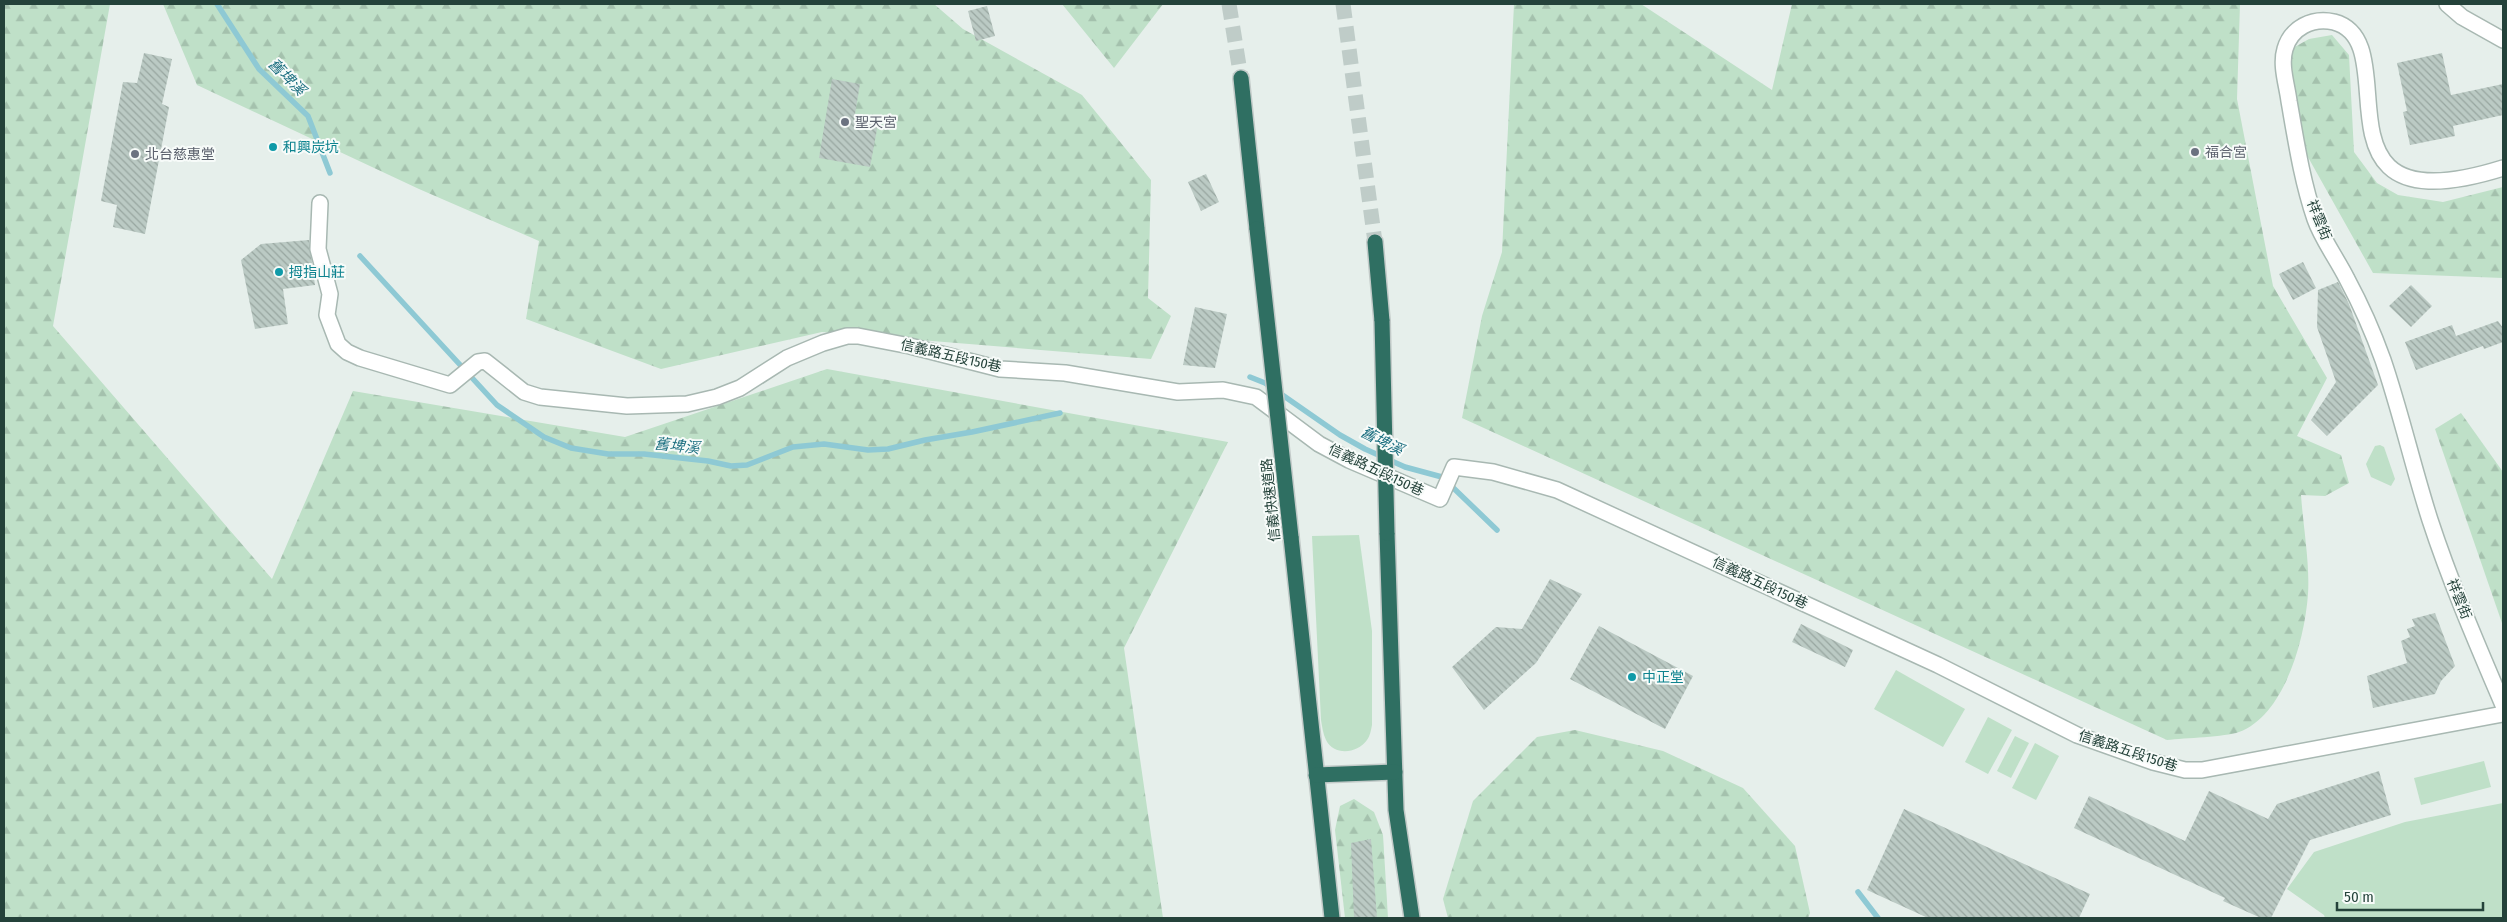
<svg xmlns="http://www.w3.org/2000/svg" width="2507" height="922" viewBox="0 0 2507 922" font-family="'Fira Sans Condensed','Noto Sans TC',sans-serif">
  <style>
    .green { fill: #bfe0c8 }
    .forest { fill: url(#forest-firs) }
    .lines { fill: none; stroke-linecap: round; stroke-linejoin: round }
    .stream { stroke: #8ec9d4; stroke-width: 5.5 }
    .building { fill: url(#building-back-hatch) }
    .highway-tunnel { stroke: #bfccc8; stroke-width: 15; stroke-dasharray: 15 8; stroke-linecap: butt }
    .minor-casing { stroke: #a8b8b2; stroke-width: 18 }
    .highway-casing { stroke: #c2cac8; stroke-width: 18 }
    .minor { stroke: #fff; stroke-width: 15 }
    .highway { stroke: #2f6f62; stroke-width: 15 }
    .highway-bridge-casing { stroke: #c2cac8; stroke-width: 18; stroke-linecap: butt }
    .highway-bridge { stroke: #2f6f62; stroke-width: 15 }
    .worship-dot { fill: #6b7280; stroke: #f7fbf9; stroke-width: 2 }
    .culture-dot { fill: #0f9aa8; stroke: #f7fbf9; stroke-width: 2 }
    .labels { text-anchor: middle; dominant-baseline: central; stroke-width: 4; stroke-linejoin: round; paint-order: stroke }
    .worship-label { font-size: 14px; fill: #5b616d; stroke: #f7fbf9; text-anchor: start }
    .culture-label { font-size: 14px; fill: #0d838f; stroke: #f7fbf9; text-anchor: start }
    .street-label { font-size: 14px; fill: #24423a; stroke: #f7fbf9 }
    .water-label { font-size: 15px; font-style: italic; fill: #1c6f80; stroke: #f7fbf9 }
  </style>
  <defs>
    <pattern id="forest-firs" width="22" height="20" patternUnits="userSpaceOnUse" patternTransform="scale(1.25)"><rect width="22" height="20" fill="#bfe0c8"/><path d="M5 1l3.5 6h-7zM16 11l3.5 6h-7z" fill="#a4c1ad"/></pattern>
    <pattern id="building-back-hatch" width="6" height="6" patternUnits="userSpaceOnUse" patternTransform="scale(1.25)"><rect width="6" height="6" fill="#bbcac4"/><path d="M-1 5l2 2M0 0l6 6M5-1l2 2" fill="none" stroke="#98a6a0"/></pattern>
  </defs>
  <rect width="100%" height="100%" fill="#e6efeb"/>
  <g class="green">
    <path d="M2380 445 2384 447 2395 479 2391 486 2371 477 2366 464 2375 446Z"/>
    <path d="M1359 535 1372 631V725C1371 730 1370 736 1367 740 1357 754 1334 756 1326 740 1323 734 1322 726 1321 720L1312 536Z"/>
    <path d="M1896 670 1965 709 1943 747 1874 709Z"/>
    <path d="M1988 717 2012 730 1988 774 1965 762Z"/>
    <path d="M2015 736 2029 743 2011 778 1997 771Z"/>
    <path d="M2035 743 2059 756 2036 800 2012 788Z"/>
    <path d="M2484 761 2491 787 2421 805 2414 778Z"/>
    <path d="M2503 803V918H2325L2324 915 2287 889 2314 852 2405 822Z"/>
  </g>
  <g class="forest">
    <path d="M4 4H110L53 326 272 579 353 391 625 437 827 369 1228 442 1124 648 1163 918H4Z"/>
    <path d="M163 4H934L963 29 1082 95 1151 180 1148 298 1171 316 1151 359 822 332 661 369 526 319 539 241 419 189 197 85Z"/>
    <path d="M1062 4H1163L1114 68Z"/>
    <path d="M1514 4H1641L1772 90 1792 4H2240L2237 99 2273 286 2327 378 2297 436 2341 455 2349 483 2325 496 2301 495C2303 525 2310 564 2308 594 2305 638 2285 715 2239 732 2225 737 2185 738 2167 740L1462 418 1482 316 1502 252Z"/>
    <path d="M2332 35 2349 55 2354 152 2377 183 2398 195 2443 202 2503 187V278L2373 273 2304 150 2293 84 2291 49 2309 39Z"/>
    <path d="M2461 413 2503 472V626L2435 429Z"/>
    <path d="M1575 730 1663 751 1743 788 1795 846 1810 913 1808 918H1448L1443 899 1473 801 1537 737Z"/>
    <path d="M1354 799 1374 812 1383 835 1388 918H1345L1335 830 1340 806Z"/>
  </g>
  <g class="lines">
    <g class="stream">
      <path d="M217 4 259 69 308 116 330 173"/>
      <path d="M360 256 497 405 544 437 571 448 608 454H644L708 461 731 466 747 465 793 447 824 444 868 450 888 449 925 440 972 432 1060 413"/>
      <path d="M1250 377 1265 383 1340 435 1365 449 1405 467 1442 477 1497 530"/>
      <path d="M1858 892 1878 918"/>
    </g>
  </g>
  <g class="building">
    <path d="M987 6 995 36 976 41 968 11Z"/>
    <path d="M144 53 172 59 162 104 169 107 145 234 113 227 117 205 101 201 123 82 137 83Z"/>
    <path d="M2442 53 2451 95 2503 84V115L2453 126 2455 136 2410 145 2403 112 2407 111 2397 63Z"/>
    <path d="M832 79 860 84 854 120 878 124 870 167 819 158Z"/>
    <path d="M1206 174 1219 202 1201 211 1188 182Z"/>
    <path d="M309 240 315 285 283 289 288 324 255 329 241 260 261 244Z"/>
    <path d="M2303 262 2316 288 2293 300 2279 274Z"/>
    <path d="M2338 282 2349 304 2378 385 2327 436 2311 420 2336 382 2317 327 2318 290Z"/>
    <path d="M2411 285 2432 306 2411 327 2389 306Z"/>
    <path d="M1195 307 1227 314 1215 368 1183 365Z"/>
    <path d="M2498 321 2503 328V342L2484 349 2483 346 2416 370 2405 342 2452 325 2456 336Z"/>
    <path d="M1550 579 1582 594 1536 663 1484 710 1452 667 1496 627 1522 629Z"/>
    <path d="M2435 613 2455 666 2441 681 2435 694 2373 708 2367 676 2407 663 2401 641 2410 637 2407 629 2415 626 2412 619Z"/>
    <path d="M1801 624 1853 650 1845 667 1792 642Z"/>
    <path d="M1599 626 1693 676 1665 729 1570 679Z"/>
    <path d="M2379 771 2391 815 2310 840 2271 918H2261L2223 901 2225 898 2074 828 2089 796 2185 841 2209 791 2268 819 2277 804Z"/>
    <path d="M1904 809 2090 894 2079 918H1928L1867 890Z"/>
    <path d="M1371 839 1377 918H1354L1351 843Z"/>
  </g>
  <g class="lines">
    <g class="highway-tunnel">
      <path d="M1229 4 1241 78"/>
      <path d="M1343 4 1375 242"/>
    </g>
    <defs>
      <g id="minor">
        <path d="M2447 4 2462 17 2503 40"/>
        <path d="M2503 168C2299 232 2411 42 2334 22 2312 17 2291 28 2285 49 2280 65 2287 85 2289 101 2296 141 2302 181 2315 219 2322 239 2337 259 2347 279 2361 305 2373 332 2383 360 2401 413 2413 467 2430 520 2451 584 2477 644 2503 705"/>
        <path d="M320 203 318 249 330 294 327 315 338 344 347 352 360 358 450 385 478 362 485 361 524 392 540 397 627 406 687 404 717 397 740 388 787 358 823 343 847 336H858L910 346 1000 369 1065 373 1178 392 1223 390 1256 397 1319 444 1349 460 1440 499 1454 467 1493 472 1557 490 1938 665 2077 735 2153 762 2185 770H2202L2503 714"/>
      </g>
      <g id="highway">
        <path d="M1241 78 1257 229"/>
        <path d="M1375 242 1382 321"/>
        <path d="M1387 533 1396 810 1412 918"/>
        <path d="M1291 537 1332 918"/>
        <path d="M1316 775 1395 772"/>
      </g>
    </defs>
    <use href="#minor" class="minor-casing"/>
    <use href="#highway" class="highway-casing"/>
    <use href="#minor" class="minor"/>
    <use href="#highway" class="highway"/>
    <defs>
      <g id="highway-bridge">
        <path d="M1257 229 1291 537"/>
        <path d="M1382 321 1387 533"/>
      </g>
    </defs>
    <use href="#highway-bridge" class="highway-bridge-casing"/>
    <use href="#highway-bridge" class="highway-bridge"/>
  </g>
  <g class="worship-dot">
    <circle cx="845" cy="122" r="5"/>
    <circle cx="2195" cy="152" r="5"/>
    <circle cx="135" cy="154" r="5"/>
  </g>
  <g class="culture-dot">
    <circle cx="273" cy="147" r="5"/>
    <circle cx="279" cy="272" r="5"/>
    <circle cx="1632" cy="677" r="5"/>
  </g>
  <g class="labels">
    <g class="worship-label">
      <text x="855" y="122">聖天宮</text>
      <text x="2205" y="152">福合宮</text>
      <text x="145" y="154">北台慈惠堂</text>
    </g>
    <g class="culture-label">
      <text x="283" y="147">和興炭坑</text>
      <text x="289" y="272">拇指山莊</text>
      <text x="1642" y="677">中正堂</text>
    </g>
    <g class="street-label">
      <text transform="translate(2319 220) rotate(68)">祥雲街</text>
      <text transform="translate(951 356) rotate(13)">信義路五段150巷</text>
      <text transform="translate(1376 470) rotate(25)">信義路五段150巷</text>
      <text transform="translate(1271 500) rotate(-96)">信義快速道路</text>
      <text transform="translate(1760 583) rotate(25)">信義路五段150巷</text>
      <text transform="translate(2459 599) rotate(68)">祥雲街</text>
      <text transform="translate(2128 751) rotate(18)">信義路五段150巷</text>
    </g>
    <g class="water-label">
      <text transform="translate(287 77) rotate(45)">舊埤溪</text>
      <text transform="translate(1382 441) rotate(27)">舊埤溪</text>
      <text transform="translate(677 446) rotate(6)">舊埤溪</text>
    </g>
  </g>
  <rect width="2507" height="922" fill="none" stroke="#24423a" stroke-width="10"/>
  <path d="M2337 902v8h146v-8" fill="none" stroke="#24423a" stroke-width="2.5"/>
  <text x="2344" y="902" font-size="15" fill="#24423a" stroke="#f7fbf9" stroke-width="4" paint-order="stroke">50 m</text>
</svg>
